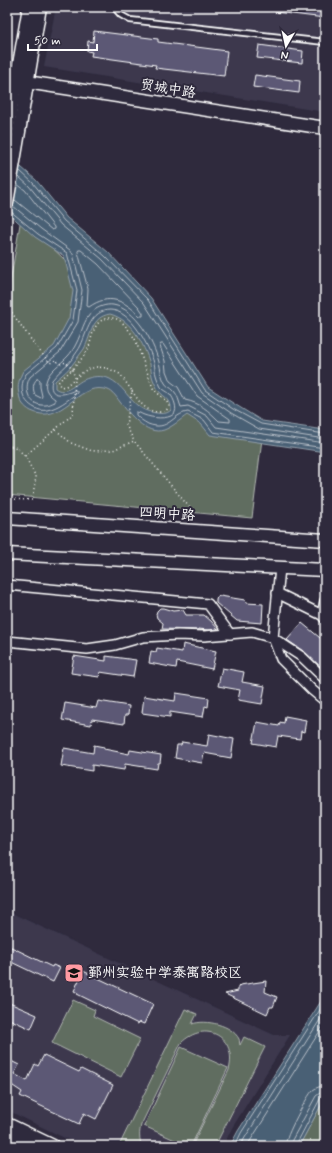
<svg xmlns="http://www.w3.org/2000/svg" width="332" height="1153" viewBox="0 0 332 1153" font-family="Mynerve,'LXGW WenKai TC',sans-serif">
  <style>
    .built { fill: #3c384e }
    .green { fill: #616d61; stroke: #b0b6b0 }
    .water { fill: #4a6075; stroke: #92a0ac; fill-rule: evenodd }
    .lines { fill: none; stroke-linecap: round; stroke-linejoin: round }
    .shore { stroke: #b7bfc8; stroke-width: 1 }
    .building { fill: #5b5875; stroke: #fff }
    .lane-casing { stroke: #fff; stroke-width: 8 }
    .street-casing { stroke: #fff; stroke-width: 12 }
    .secondary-casing { stroke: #fff; stroke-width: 15 }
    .path { stroke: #fff; stroke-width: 1.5; stroke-dasharray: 1 3; stroke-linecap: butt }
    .lane { stroke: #2f2a3d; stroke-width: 4.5 }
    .street { stroke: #2f2a3d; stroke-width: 9 }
    .secondary { stroke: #2f2a3d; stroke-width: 12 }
    .labels { text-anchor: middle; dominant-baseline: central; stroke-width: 4; stroke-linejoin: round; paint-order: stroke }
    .street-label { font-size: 14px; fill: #fff; stroke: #2f2a3d }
    .poi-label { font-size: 14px; fill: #fff; stroke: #2f2a3d; text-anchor: start }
  </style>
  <rect width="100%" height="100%" fill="#2f2a3d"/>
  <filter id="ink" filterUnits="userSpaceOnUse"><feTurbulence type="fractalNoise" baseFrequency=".025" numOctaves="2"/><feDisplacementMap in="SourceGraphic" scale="8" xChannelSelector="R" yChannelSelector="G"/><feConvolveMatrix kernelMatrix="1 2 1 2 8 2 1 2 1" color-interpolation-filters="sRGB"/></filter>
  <g filter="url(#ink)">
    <g class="built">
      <path d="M56 7H325V112L44 67Z"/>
      <path d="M7 911 274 1035H290L232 1128 223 1146H81L7 1110Z"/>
    </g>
    <g class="green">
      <path d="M21 218 129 321 262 439 252 518 7 495V301Z"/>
      <path d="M73 1000 95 1010 93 1016 140 1039 121 1077 52 1043Z"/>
      <path d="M185 1009 197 1014 192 1024C206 1019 232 1025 239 1039 240 1041 239 1043 240 1045L244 1037 265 1047 215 1146H192L229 1070C238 1037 205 1019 181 1043L141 1125C139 1133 139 1139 142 1146H119Z"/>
      <path d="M181 1047 228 1068 191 1146H188L144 1126Z"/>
      <path d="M325 1098V1146H299Z"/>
    </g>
    <g class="water">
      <path d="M7 155 36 180 67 218 108 252 151 298 208 387 236 405 262 421 325 430V452L210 435 201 424 187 415C180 420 172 427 164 430 146 436 129 413 120 402 115 395 112 390 104 389 77 383 62 426 31 411 24 407 20 402 19 394 17 386 19 379 23 371L54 346 69 318 73 291 64 256 35 237 7 212ZM110 314C132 320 144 344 150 364 151 368 151 372 152 376 153 380 155 384 157 388 161 397 172 397 171 410 167 414 162 414 157 413 131 411 129 389 110 379 102 375 92 376 83 380 75 384 65 396 55 388V381C62 375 70 369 75 361 78 357 81 353 84 349 92 334 91 317 110 314Z"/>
      <path d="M325 995V1098L299 1146H230L238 1131Z"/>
    </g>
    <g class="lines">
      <g class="shore">
        <path d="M20 171 33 183 64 221 105 256 148 300 205 390 233 409 261 424 325 434"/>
        <path d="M19 177 29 186 61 225 102 259 144 303 202 393 231 413 259 429 325 439"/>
        <path d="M15 200 52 230 54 229V227L25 190 17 184"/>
        <path d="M13 206 41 229 70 250 73 254 82 290 78 322 60 352 30 377C23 389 29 407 46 405 49 405 52 403 55 402V399C49 395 44 390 46 382 48 371 61 364 68 356 71 353 74 348 76 344 82 333 83 320 93 311 98 307 106 304 113 305 136 309 153 341 159 362 161 370 161 376 165 383 167 387 171 387 174 391 178 395 179 402 181 407L188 406 192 408 207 416 216 427 325 443"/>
        <path d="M9 210 38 234 67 253 77 290 73 320 57 348 26 374C19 386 21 401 35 408 38 410 43 411 47 410 58 408 68 400 77 393V391L75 390C65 395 47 399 52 380 58 372 67 366 73 358 75 354 79 350 81 345 87 332 91 310 110 310 131 310 149 346 154 363 155 367 155 372 156 375 157 379 159 383 161 387 163 390 167 391 170 394 174 399 178 409 174 414 167 420 152 418 144 415 141 414 139 412 136 412V415C139 419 143 421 148 424 169 432 172 414 188 412L204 420 213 432 325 448"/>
        <path d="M79 250H81L98 264 139 307 143 313V316H140C124 300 109 293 89 307L87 306 88 289 78 252Z"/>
        <path d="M161 344H163L197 396 230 419V422L219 421C208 410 200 403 185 400L178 387 170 381 166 371 165 361 160 346Z"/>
        <path d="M37 379H39L40 380V387L42 396 41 398 35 395C33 390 32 383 37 379Z"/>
        <path d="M235 1146 241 1133 325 1002"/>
        <path d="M240 1146 246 1136 325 1012"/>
        <path d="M247 1146 325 1023"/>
        <path d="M285 1146C285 1137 307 1096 313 1090 317 1087 321 1086 325 1086"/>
        <path d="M291 1146 292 1140 316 1096 320 1093 325 1092"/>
        <path d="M296 1146 297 1143 320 1099 322 1097H325"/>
      </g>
    </g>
    <g class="building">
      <path d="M275 7H325V18L275 12Z"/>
      <path d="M94 31 158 39V42L227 51 224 76 155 68 156 65 91 56 92 52 87 51 88 41 93 42Z"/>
      <path d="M259 45 303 51 302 63 257 58Z"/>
      <path d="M255 75 300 81 299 93 253 87Z"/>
      <path d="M220 596 245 600 246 603 263 604 262 623 237 621 216 603V600L217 597Z"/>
      <path d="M160 608H163L173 611 183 610 186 615H204L211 621 218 629 209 630 198 629V630L162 629 163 623 157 618 156 614 157 611Z"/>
      <path d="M302 623 325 642V671L306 653 287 640Z"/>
      <path d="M183 644 216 651 212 669 177 662 176 668 149 663 151 651 156 652 157 648 182 652Z"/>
      <path d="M74 656 106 661V656L136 660 133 677 100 672 99 677 71 673Z"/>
      <path d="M222 668 244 672 242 682 265 686 262 704 238 700 240 690 218 686Z"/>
      <path d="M176 693 209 698 208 707 205 706 203 717 170 712V717L142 713 144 696 175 701Z"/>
      <path d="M98 701 129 706 128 715H125L124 724 92 719 91 725 62 720 65 703 96 708Z"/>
      <path d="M285 716 306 720 304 732 301 731 300 739 278 736 276 747 253 743 257 722 279 726 280 722 284 723Z"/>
      <path d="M209 734 234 739 231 758 204 753 202 763 175 758 177 745H181L182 742 207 746Z"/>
      <path d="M94 745 104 747V749L129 754 130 750 161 755 160 763H158L157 769 125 764 124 770 92 765V771L61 766 64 748 93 753Z"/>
      <path d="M7 945 52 967 53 965 60 968 53 982 7 960Z"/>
      <path d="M83 971 153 1004 144 1024 139 1022 138 1024 77 994 78 993 74 991Z"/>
      <path d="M266 981 265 992 277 997 273 1007H270L267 1014 225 994 238 991V987L240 985Z"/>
      <path d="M7 1002 37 1015 31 1029 7 1018Z"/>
      <path d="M44 1055 79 1072 81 1069 113 1085 96 1119 84 1113 79 1124 20 1096 22 1092 10 1084 7 1090V1059L19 1065 14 1074 27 1081 35 1064 38 1066Z"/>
    </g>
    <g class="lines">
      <defs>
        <path id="lane" d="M114 7 121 15 130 20 325 42"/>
        <g id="street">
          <path d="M280 568 273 638 281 659 312 690 325 701"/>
          <path d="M7 585 208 604 230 634"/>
          <path d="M277 593 322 615"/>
          <path d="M325 601 322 615 325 619"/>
          <path d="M7 641 87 649 115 645 143 637 178 635 204 636 252 632 273 638 302 657 325 679"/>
        </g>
        <g id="secondary">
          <path d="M7 79 325 128"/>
          <path d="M7 133 29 7"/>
          <path d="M7 203 40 7"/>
          <path d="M7 518 325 540"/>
          <path d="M7 554 325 570"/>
          <path d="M7 1124 53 1146"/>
          <path d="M7 1135 31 1146"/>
        </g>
      </defs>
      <use href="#lane" class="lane-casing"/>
      <use href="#street" class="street-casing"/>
      <use href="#secondary" class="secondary-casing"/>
      <g class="path">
        <path d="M7 306 37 348 50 363 56 360 60 364 66 362 72 369 75 378 66 386 61 387 58 383C60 379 64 377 67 374 73 369 83 358 87 351 91 344 91 335 95 328 99 319 110 315 119 320 125 324 131 333 135 339L153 388C158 395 166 398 169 406 167 411 164 412 159 412 145 412 139 401 132 391"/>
        <path d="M56 430 71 443 92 451 113 450 134 441"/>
        <path d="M7 445 17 448 25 456"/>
        <path d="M7 499 32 500 36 477 25 456 73 414 75 378 86 370 96 367 107 368 120 374 132 391 126 425 134 441 194 513"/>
      </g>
      <use href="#lane" class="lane"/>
      <use href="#street" class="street"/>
      <use href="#secondary" class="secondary"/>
    </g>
  </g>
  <defs>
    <symbol id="school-square" viewBox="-11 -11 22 22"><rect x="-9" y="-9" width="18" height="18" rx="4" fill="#ff9aa2" stroke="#2f2a3d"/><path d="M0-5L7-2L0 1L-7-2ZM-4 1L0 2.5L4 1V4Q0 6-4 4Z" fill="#111"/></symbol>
  </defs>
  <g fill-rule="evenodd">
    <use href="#school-square" x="63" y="962" width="22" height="22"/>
  </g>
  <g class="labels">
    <g class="street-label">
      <text transform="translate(168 89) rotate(9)">贸城中路</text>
      <text transform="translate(167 514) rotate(4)">四明中路</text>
    </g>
    <g class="poi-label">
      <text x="88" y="973">鄞州实验中学泰寓路校区</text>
    </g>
  </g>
  <rect width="332" height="1153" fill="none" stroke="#2f2a3d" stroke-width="24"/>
  <rect x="12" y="12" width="308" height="1129" fill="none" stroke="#fff" stroke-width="1.5" filter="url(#ink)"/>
  <g transform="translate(286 46) rotate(189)" stroke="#2f2a3d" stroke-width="3" paint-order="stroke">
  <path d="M0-3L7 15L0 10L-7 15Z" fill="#ffffff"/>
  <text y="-6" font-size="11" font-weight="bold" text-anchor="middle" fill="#ffffff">N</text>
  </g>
  <path d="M28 44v6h69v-6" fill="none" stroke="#ffffff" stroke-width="2"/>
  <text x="34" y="44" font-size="12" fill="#ffffff" stroke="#2f2a3d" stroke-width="3" paint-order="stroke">50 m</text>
</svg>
